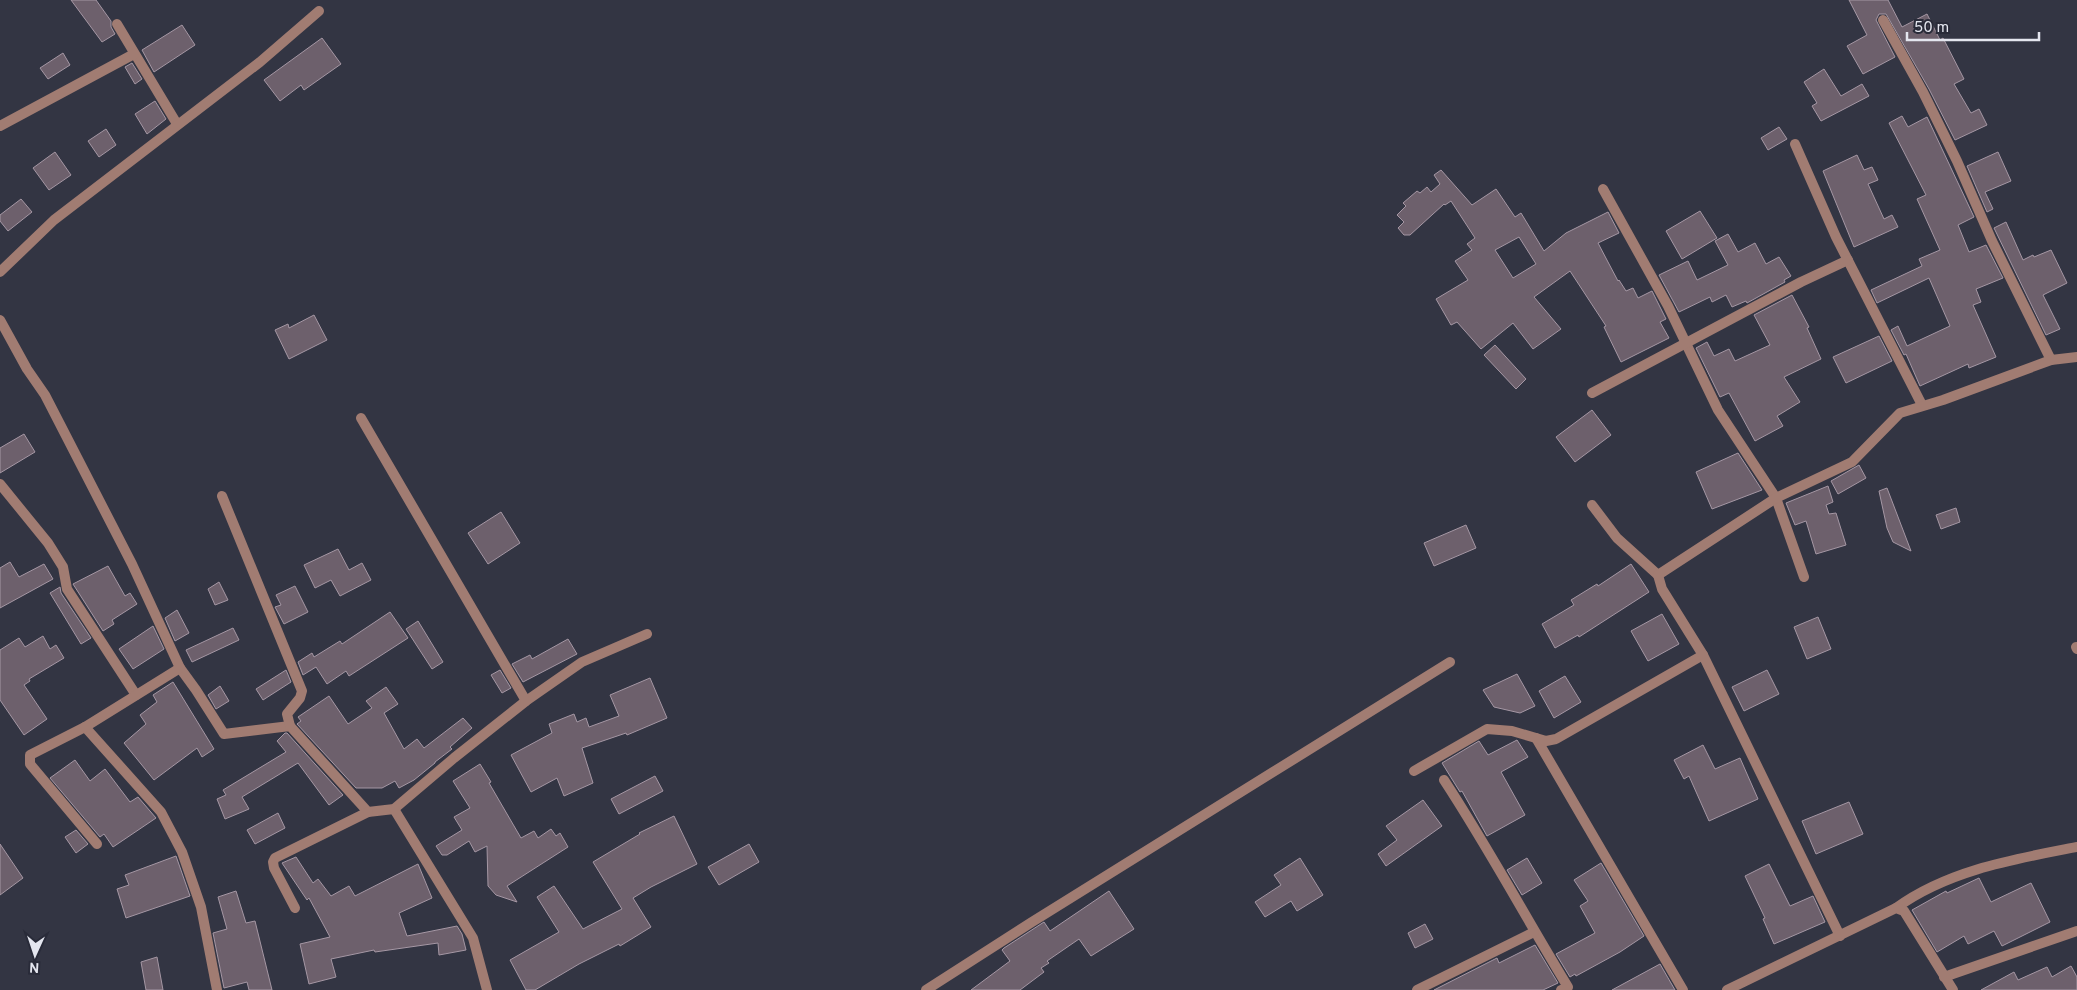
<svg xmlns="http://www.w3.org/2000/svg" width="2077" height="990" viewBox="0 0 2077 990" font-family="Overpass,sans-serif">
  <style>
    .building { fill: #6d606c; stroke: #a597a4; fill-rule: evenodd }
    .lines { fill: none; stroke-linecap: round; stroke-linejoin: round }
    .minor { stroke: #a17c72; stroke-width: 10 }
  </style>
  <rect width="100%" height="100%" fill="#333543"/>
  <g class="building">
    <path d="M71 0H96L111 21V27L115 34 102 42Z"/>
    <path d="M1849 0H1888L1902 27 1927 14 1940 40 1943 38 1964 79 1954 84 1971 113 1979 109 1987 125 1955 140 1929 89 1886 14H1879L1876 20 1895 57 1863 74 1847 46 1867 35Z"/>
    <path d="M182 25 195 45 154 72 142 50Z"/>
    <path d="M322 38 341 64 304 90 301 85 280 101 264 80Z"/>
    <path d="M63 53 70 65 48 79 40 68Z"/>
    <path d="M132 63 142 79 135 84 125 67Z"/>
    <path d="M1824 69 1841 96 1862 84 1869 96 1821 121 1812 106 1817 103 1804 82Z"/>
    <path d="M155 101 166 119 147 134 135 114Z"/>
    <path d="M1902 116 1908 127 1927 117 1974 217 1958 225 1969 252 1986 245 2003 278 1976 289 1981 302 1973 305 1996 357 1969 368 1968 364 1920 386 1906 354 1904 355 1891 330 1898 326 1907 346 1950 326 1929 278 1877 303 1871 290 1922 266 1919 259 1940 250 1917 199 1926 195 1889 123Z"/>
    <path d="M1779 127 1787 139 1768 150 1761 138Z"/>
    <path d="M106 129 116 145 99 157 88 141Z"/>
    <path d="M55 152 71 175 49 190 33 168Z"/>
    <path d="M1998 152 2011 181 1985 192 1993 209 1987 212 1967 166Z"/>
    <path d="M1857 155 1864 170 1872 167 1878 180 1868 184 1884 219 1892 215 1898 227 1854 247 1823 171Z"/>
    <path d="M1441 170 1472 205 1496 189 1515 217 1521 213 1544 251 1566 233 1608 212 1619 233 1598 243 1618 281 1619 280 1626 291 1633 288 1638 298 1652 291 1666 319 1660 322 1669 338 1621 362 1604 327 1606 326 1570 271 1534 297 1561 329 1533 349 1513 323 1481 349 1457 322 1451 325 1436 299 1468 280 1455 261 1472 250 1467 244 1475 238 1451 201 1445 205 1444 204 1410 235H1404L1398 228 1404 222 1397 215 1406 206 1403 203 1417 191 1420 193 1427 187 1431 192 1440 184 1434 175ZM1519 237 1536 264 1513 278 1495 250Z"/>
    <path d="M21 199 32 212 8 231 0 221V215Z"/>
    <path d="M1700 211 1717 238 1682 259 1666 231Z"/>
    <path d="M2006 222 2023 260 2033 255 2034 257 2051 250 2067 283 2043 295 2060 329 2046 335 1994 228Z"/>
    <path d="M1728 234 1738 252 1755 243 1766 264 1779 257 1791 276 1784 280 1785 282 1747 303 1746 301 1732 307 1726 295 1712 302 1710 297 1679 312 1659 275 1688 261 1697 280 1728 265 1715 241Z"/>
    <path d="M1792 295 1809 327 1807 328 1821 359 1784 377 1800 402 1777 416 1783 426 1755 441 1729 393 1720 397 1696 348 1707 342 1714 356 1729 349 1735 361 1770 345 1754 315Z"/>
    <path d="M314 315 327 340 289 359 275 330 288 324 289 328Z"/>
    <path d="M1879 336 1892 361 1846 383 1833 357Z"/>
    <path d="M1495 345 1526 379 1516 389 1484 355Z"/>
    <path d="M1592 410 1611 435 1575 462 1556 437Z"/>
    <path d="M24 434 35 452 0 473V448Z"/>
    <path d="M1738 453 1762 490 1712 509 1696 472Z"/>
    <path d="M1859 465 1866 478 1838 494 1831 481Z"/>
    <path d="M1828 486 1833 502 1826 505 1829 514 1836 513 1846 545 1816 554 1806 521 1795 525 1786 503Z"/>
    <path d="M1887 488 1911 551 1893 542 1887 528 1879 491Z"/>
    <path d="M1956 508 1960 522 1941 529 1936 515Z"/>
    <path d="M501 512 520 543 488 564 468 533Z"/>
    <path d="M1466 525 1476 548 1434 566 1424 543Z"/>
    <path d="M338 549 349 570 362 563 371 580 340 596 331 580 315 588 304 565Z"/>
    <path d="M10 562 19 577 44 564 53 579 0 608V568Z"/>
    <path d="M1631 564 1649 592 1579 637 1578 635 1555 648 1542 624 1574 605 1571 600 1597 584 1598 586Z"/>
    <path d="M108 566 125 596 130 593 137 604 112 620 114 624 103 631 73 584Z"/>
    <path d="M219 582 228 600 215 605 208 589Z"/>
    <path d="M295 586 308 612 284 624 275 607 281 605 276 595Z"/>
    <path d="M60 587 61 593 91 638 81 644 50 593Z"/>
    <path d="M177 610 189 633 175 641 165 618Z"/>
    <path d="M390 612 408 638 349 676 346 671 327 684 316 667 303 675 298 662 312 653 314 657 340 641 342 644Z"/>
    <path d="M1662 614 1679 644 1648 661 1631 631Z"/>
    <path d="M1818 617 1831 649 1807 659 1794 627Z"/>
    <path d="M418 621 443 662 432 669 406 629Z"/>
    <path d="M153 626 164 649 133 669 119 649Z"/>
    <path d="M233 628 239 640 192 662 186 650Z"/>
    <path d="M43 636 50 649 56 645 64 658 29 679 30 681 24 685 47 719 24 735 0 700V650L19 638 25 647Z"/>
    <path d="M568 639 577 654 523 682 512 664 530 655 532 659Z"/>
    <path d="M286 670 291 682 263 700 256 689Z"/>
    <path d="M500 670 511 688 502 693 491 675Z"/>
    <path d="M1767 670 1779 694 1744 711 1732 687Z"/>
    <path d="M1517 674 1535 706 1520 713 1494 707 1483 690Z"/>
    <path d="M1565 676 1581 702 1554 718 1539 691Z"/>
    <path d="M650 678 667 718 627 735 626 733 582 748 593 783 564 796 557 778 531 792 511 755 552 733 549 724 574 714 577 722 586 718 589 727 619 716 610 695Z"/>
    <path d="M173 682 214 749 202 757 197 748 154 780 124 743 146 724 140 715 157 702 153 695Z"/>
    <path d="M220 686 229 701 216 709 208 695Z"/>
    <path d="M386 687 398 704 384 713 404 749 417 739 424 748 463 718 472 728 458 740 450 747 452 749 435 762V763L414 780 399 788 395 781 382 788H356L297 724 301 721 298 717 329 696 348 724 372 708 366 701Z"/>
    <path d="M285 733H287L343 795 329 805 298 763 242 797 249 809 225 819 217 799 226 795 223 790 286 752 277 741Z"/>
    <path d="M1517 740 1528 757 1501 772 1525 815 1487 836 1462 791 1460 792 1442 763 1479 741 1488 755Z"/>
    <path d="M1703 745 1715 769 1740 758 1758 799 1709 821 1689 776 1684 779 1674 760Z"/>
    <path d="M75 760 90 781 105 769 130 802 138 797 156 818 113 847 104 834 100 837 50 778Z"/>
    <path d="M480 764 491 782 489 783 521 838 534 831 538 838 551 829 556 836 560 833 568 847 507 886 517 902 496 895 488 886 487 846 475 852 469 841 447 855H442L436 846 462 830 454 817 470 808 453 781Z"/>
    <path d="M655 776 663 791 619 814 611 799Z"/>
    <path d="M1423 800 1442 826 1386 866 1378 854 1397 840 1386 826Z"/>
    <path d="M1849 802 1863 834 1816 854 1802 821Z"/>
    <path d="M278 813 285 828 255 844 247 830Z"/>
    <path d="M674 816 697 864 651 887 633 898 651 927 620 946 619 944 579 964 535 990H526L510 960 559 932 537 897 554 886 583 929 622 909 593 862 640 834 639 833Z"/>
    <path d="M76 830 88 844 76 853 65 837Z"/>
    <path d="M0 844 23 878 0 895Z"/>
    <path d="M749 844 759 862 719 885 708 867Z"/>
    <path d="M176 856 190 896 126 918 117 889 129 885 125 875Z"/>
    <path d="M296 857 313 883 318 879 331 896 349 886 355 896 418 864 432 898 399 913 407 936 457 926 462 934 466 950 439 955 438 943 375 952 374 950 331 959 336 977 309 984 300 944 330 937 309 898 307 900 282 863Z"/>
    <path d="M1300 858 1323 895 1297 911 1291 901 1265 917 1255 902 1281 885 1274 875Z"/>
    <path d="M1527 858 1542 883 1522 895 1507 870Z"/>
    <path d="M1601 863 1644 936 1620 952 1576 976 1575 974 1570 977 1556 954 1595 933 1580 906 1588 901 1574 880Z"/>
    <path d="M1769 864 1790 906 1813 896 1825 922 1774 944 1763 919 1765 918 1745 876Z"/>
    <path d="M1979 878 1991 902 2031 883 2050 922 2002 946 1994 931 1968 944 1964 936 1937 952 1912 910 1946 891 1947 893Z"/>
    <path d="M236 891 246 923 255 921 272 990H249L247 982 224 988 213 933 227 929 218 897Z"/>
    <path d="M1109 891 1134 929 1091 956 1079 939 1047 961 1049 963 1041 968 1044 972 1020 990H971L1010 961 1002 950 1004 948 1044 922 1050 931Z"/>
    <path d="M1425 924 1433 939 1415 948 1408 933Z"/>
    <path d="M1535 945 1558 983 1543 990H1434L1497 958 1499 963Z"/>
    <path d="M157 957 163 990H146L141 962Z"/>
    <path d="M1660 964 1675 990H1612Z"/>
    <path d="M2071 966 2077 977V990H1981L2014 972 2018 980 2047 967 2052 977Z"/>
  </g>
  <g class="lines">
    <g class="minor">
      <path d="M1883 20 1923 92 1957 161 1992 241 2051 360"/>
      <path d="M117 24 177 124"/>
      <path d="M0 126 134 54"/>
      <path d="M1795 144 1836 237 1922 405"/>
      <path d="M1603 189 1668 306 1718 410 1776 498 1804 577"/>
      <path d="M0 272 54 220 260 62 319 11"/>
      <path d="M0 320 27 369 45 395 132 564 180 668 196 690 224 734 290 726 368 812 394 809 454 758 526 701 582 662 647 634"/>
      <path d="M1592 393 1801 282 1848 260"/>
      <path d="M361 418 526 701"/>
      <path d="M0 484 48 543 63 567 67 589 136 695"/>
      <path d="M222 496 302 691 300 698 287 714 290 726"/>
      <path d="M1592 505 1617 538 1658 575"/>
      <path d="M2076 647 2077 649"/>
      <path d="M85 727 161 812 182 852 201 907 217 990"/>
      <path d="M1536 738 1683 990"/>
      <path d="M1414 771 1487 729 1512 731 1546 741 1556 739 1703 655"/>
      <path d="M1444 780C1488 847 1526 918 1568 987L1561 990"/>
      <path d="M394 809 473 938 487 990"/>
      <path d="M97 844 30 764V755L85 727 180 668"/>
      <path d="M295 908 274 868 273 862 275 858 368 812"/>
      <path d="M1896 908C1948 870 2015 859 2077 847"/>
      <path d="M1840 936 1703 655 1662 589 1658 575 1776 498 1852 462 1900 413 1943 400 2051 360 2077 357"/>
      <path d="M1944 977 2077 931"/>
      <path d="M926 990 1032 922 1450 662"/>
      <path d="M1417 990 1534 932"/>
      <path d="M1727 990 1896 908 1904 911 1953 990"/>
    </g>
  </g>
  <g transform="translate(35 955) rotate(183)" stroke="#292b39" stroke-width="4" paint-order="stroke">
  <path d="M0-4L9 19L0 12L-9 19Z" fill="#e4e6ef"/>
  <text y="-8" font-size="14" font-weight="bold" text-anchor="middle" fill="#e4e6ef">N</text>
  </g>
  <path d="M1907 32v8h132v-8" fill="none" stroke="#e4e6ef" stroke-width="2.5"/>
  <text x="1914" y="32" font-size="15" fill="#e4e6ef" stroke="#292b39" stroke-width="4" paint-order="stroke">50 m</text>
</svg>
